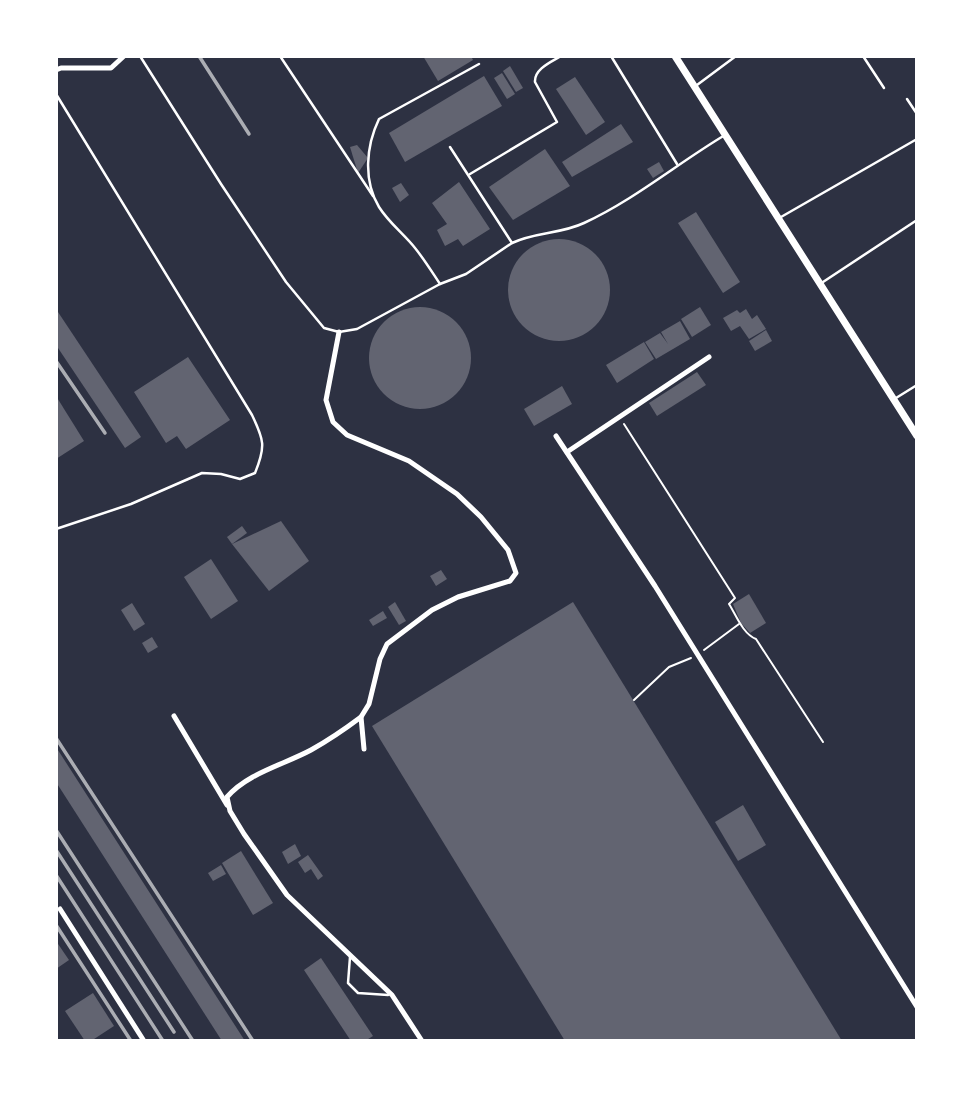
<svg xmlns="http://www.w3.org/2000/svg" width="973" height="1097" viewBox="0 0 973 1097" font-family="'PT Sans Narrow',sans-serif">
  <style>
    .building { fill: #626471 }
    .lines { fill: none; stroke-linecap: round; stroke-linejoin: round }
    .path { stroke: #fff; stroke-width: 2 }
    .service { stroke: #fff; stroke-width: 2.5 }
    .minor { stroke: #fff; stroke-width: 5 }
    .secondary { stroke: #fff; stroke-width: 7 }
    .rail { stroke: #abadb3; stroke-width: 3.5 }
  </style>
  <rect width="100%" height="100%" fill="#2d3142"/>
  <g class="building">
    <path d="M423 56H471L473 60 438 81Z"/>
    <path d="M510 66 523 88 516 92 503 71Z"/>
    <path d="M502 73 515 94 507 99 494 78Z"/>
    <path d="M484 76 502 106 405 162 389 133Z"/>
    <path d="M575 77 605 122 586 135 556 89Z"/>
    <path d="M621 124 633 142 572 177 562 162Z"/>
    <path d="M357 145 368 158 358 173 350 147Z"/>
    <path d="M545 149 570 186 513 220 489 187Z"/>
    <path d="M659 162 664 171 653 178 647 169Z"/>
    <path d="M459 182 490 229 463 246 458 239 445 246 437 230 447 224 432 203Z"/>
    <path d="M401 183 409 195 400 202 392 188Z"/>
    <path d="M696 212 740 282 723 293 678 223Z"/>
    <circle cx="559" cy="290" r="51"/>
    <circle cx="420" cy="358" r="51"/>
    <path d="M700 307 711 325 692 337 681 319Z"/>
    <path d="M56 309 141 437 125 448 56 345Z"/>
    <path d="M746 309 752 319 757 315 766 329 749 339 740 326 731 331 723 318 737 310 740 313Z"/>
    <path d="M680 321 690 339 656 359 645 342 660 333 668 344 661 332Z"/>
    <path d="M766 330 772 341 755 351 749 341Z"/>
    <path d="M644 342 654 359 617 383 606 365Z"/>
    <path d="M188 357 230 420 186 449 177 436 166 443 134 392Z"/>
    <path d="M697 372 706 385 657 416 649 403Z"/>
    <path d="M562 386 572 404 534 426 524 409Z"/>
    <path d="M56 396 84 441 56 459Z"/>
    <path d="M281 521 309 561 269 591 232 544Z"/>
    <path d="M242 526 247 533 232 544 227 537Z"/>
    <path d="M211 559 238 601 211 619 184 577Z"/>
    <path d="M441 570 447 579 436 586 430 576Z"/>
    <path d="M749 594 766 623 750 633 741 623 733 604Z"/>
    <path d="M395 602 406 621 399 625 388 607Z"/>
    <path d="M573 602 842 1041H565L372 726Z"/>
    <path d="M132 603 145 624 134 631 121 610Z"/>
    <path d="M383 611 387 618 373 626 369 620Z"/>
    <path d="M152 637 158 647 148 653 142 643Z"/>
    <path d="M56 747 245 1041H222L56 782Z"/>
    <path d="M743 805 766 845 738 861 715 822Z"/>
    <path d="M295 844 301 856 288 864 282 852Z"/>
    <path d="M241 851 273 903 253 915 222 863Z"/>
    <path d="M308 855 323 876 318 880 311 869 305 873 298 862Z"/>
    <path d="M221 865 226 874 213 881 208 873Z"/>
    <path d="M56 941 69 960 56 969Z"/>
    <path d="M321 958 373 1036 365 1041H351L304 970Z"/>
    <path d="M93 993 114 1026 91 1041H85L65 1011Z"/>
  </g>
  <g class="lines">
    <g class="path">
      <path d="M624 424 735 598 729 604C736 615 743 634 756 639L823 742"/>
      <path d="M704 650 739 624"/>
      <path d="M634 700 669 667 691 658"/>
    </g>
    <g class="service">
      <path d="M140 56 221 184 286 282 324 328 339 332 357 329 440 284 466 274 512 243"/>
      <path d="M280 56 373 196"/>
      <path d="M611 56 677 164"/>
      <path d="M863 56 884 88"/>
      <path d="M697 85 736 56"/>
      <path d="M56 94 252 415C264 440 266 446 255 473L240 479 221 474 202 473 131 504 56 529"/>
      <path d="M907 99 917 114"/>
      <path d="M450 147 512 243C535 232 561 234 584 223 634 200 678 163 725 135"/>
      <path d="M470 174 557 122 535 82C534 69 551 62 561 56"/>
      <path d="M781 217 917 139"/>
      <path d="M823 282 917 220"/>
      <path d="M440 284C432 272 424 259 415 248 404 234 389 223 379 207 363 181 366 146 379 119L479 64"/>
      <path d="M896 398 917 385"/>
      <path d="M350 957 348 983 358 993 388 995"/>
    </g>
    <g class="minor">
      <path d="M56 70 61 68H111L124 56"/>
      <path d="M339 332 326 400 333 422 347 435 409 461 457 494 481 517 508 550 516 573 510 581 458 597 432 610 387 644 380 659 369 704 361 717 364 749"/>
      <path d="M556 436 655 586 917 1007"/>
      <path d="M567 452 709 357"/>
      <path d="M174 716 227 805"/>
      <path d="M361 717C345 729 329 740 311 750 283 765 248 773 227 797L230 811 244 834 287 895 392 995 422 1041"/>
      <path d="M60 909 144 1041"/>
    </g>
    <path class="secondary" d="M675 56 917 436"/>
    <g class="rail">
      <path d="M199 56 249 134"/>
      <path d="M56 361 105 433"/>
      <path d="M56 738 253 1041"/>
      <path d="M56 830 193 1041"/>
      <path d="M56 850 174 1032"/>
      <path d="M56 875 163 1041"/>
      <path d="M56 925 131 1041"/>
    </g>
  </g>
  <rect width="973" height="1097" fill="none" stroke="#ffffff" stroke-width="116"/>
</svg>
